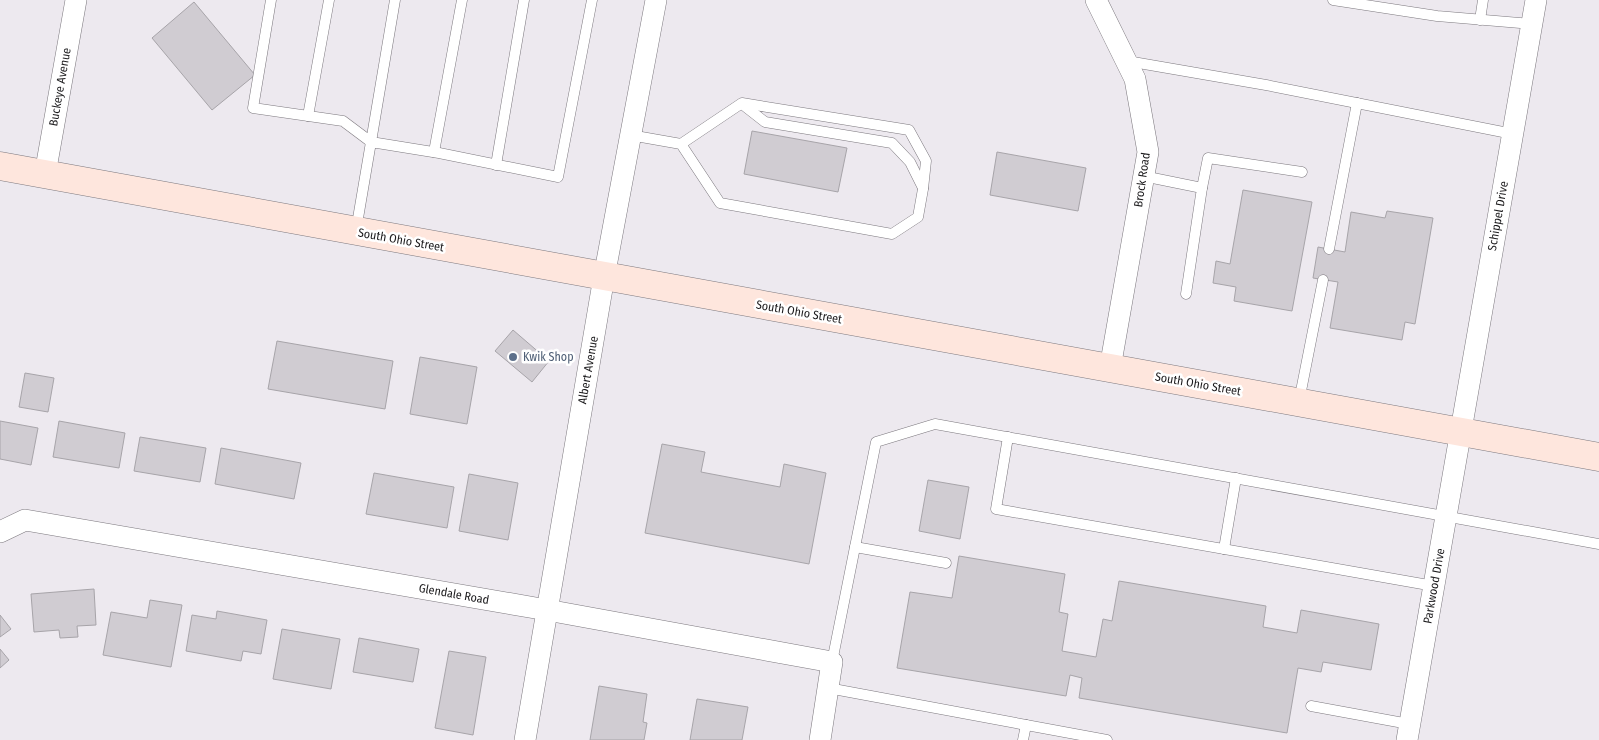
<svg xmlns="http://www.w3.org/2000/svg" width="1599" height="740" viewBox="0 0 1599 740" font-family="'Fira Sans Condensed',sans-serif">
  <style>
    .building { fill: #d0ccd2; stroke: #a7a4a9 }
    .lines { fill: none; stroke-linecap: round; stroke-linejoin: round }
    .service-casing { stroke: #7c787e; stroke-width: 11 }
    .minor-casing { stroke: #7c787e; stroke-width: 22 }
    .secondary-casing { stroke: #7c787e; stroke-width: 29 }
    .service { stroke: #fff; stroke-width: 10 }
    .minor { stroke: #fff; stroke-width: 21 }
    .secondary { stroke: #fee6dd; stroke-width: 28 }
    .service-dot { fill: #5c6f8a; stroke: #fff; stroke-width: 2 }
    .labels { text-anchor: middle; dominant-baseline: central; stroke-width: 5; stroke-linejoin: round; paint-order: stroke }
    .street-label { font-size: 12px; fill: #1c1b1d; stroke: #fff }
    .service-label { font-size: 12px; fill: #4e5e75; stroke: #fff; text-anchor: start }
  </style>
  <rect width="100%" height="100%" fill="#ede9ef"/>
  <g class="building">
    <path d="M194 2 255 75 212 110 152 38Z"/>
    <path d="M752 131 847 148 838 192 744 174Z"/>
    <path d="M997 152 1086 168 1078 211 990 195Z"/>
    <path d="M1243 190 1312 202 1292 311 1234 301 1236 287 1213 283 1216 261 1230 264Z"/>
    <path d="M1387 211 1433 218 1415 324 1405 322 1402 340 1330 328 1338 282 1313 278 1318 247 1345 252 1351 212 1385 218Z"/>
    <path d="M513 330 549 361 532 382 495 351Z"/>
    <path d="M277 341 393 361 385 409 268 389Z"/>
    <path d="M420 357 477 367 467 424 410 414Z"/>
    <path d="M25 373 54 378 48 412 19 407Z"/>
    <path d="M0 421 38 428 31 465 0 459Z"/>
    <path d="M59 421 125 433 119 468 53 457Z"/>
    <path d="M140 437 206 448 200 482 134 471Z"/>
    <path d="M662 444 705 452 701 472 780 487 784 464 826 473 809 564 645 533Z"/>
    <path d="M221 448 301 463 294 499 215 484Z"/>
    <path d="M374 473 454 487 447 528 366 514Z"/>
    <path d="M469 474 518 483 508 540 459 531Z"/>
    <path d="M928 480 969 487 960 539 919 531Z"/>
    <path d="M959 556 1065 574 1059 612 1068 614 1062 651 1096 657 1103 619 1112 621 1119 581 1266 606 1263 627 1297 633 1301 610 1379 624 1371 670 1323 662 1321 672 1298 668 1287 733 1079 698 1082 678 1070 675 1066 696 897 668 910 592 952 598Z"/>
    <path d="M94 589 96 625 77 626 78 637 60 638 59 630 34 632 31 594Z"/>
    <path d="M150 600 182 605 171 667 103 655 111 612 147 618Z"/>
    <path d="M217 611 267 620 261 654 243 651 241 661 186 651 192 615 216 619Z"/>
    <path d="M0 615 11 629 0 637Z"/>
    <path d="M282 629 340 639 331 689 273 679Z"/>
    <path d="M359 638 419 649 413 682 353 672Z"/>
    <path d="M0 649 9 660 0 668Z"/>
    <path d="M449 651 486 657 473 735 435 728Z"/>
    <path d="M599 686 647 694 643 722 647 723 644 740H590Z"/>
    <path d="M697 699 748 707 742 740H690Z"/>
  </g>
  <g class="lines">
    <defs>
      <g id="service">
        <path d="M271 0 253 108 343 121 371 142 395 0"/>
        <path d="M1333 0 1437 16 1532 24"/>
        <path d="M1480 20 1483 0"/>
        <path d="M1127 61 1266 85 1513 134"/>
        <path d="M742 104 765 122 892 143 910 162 923 188"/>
        <path d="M308 116 329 0"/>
        <path d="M630 135 681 144 720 203 892 234 918 217 923 189 926 161 909 130 742 103 681 144"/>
        <path d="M434 152 462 0"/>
        <path d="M496 165 524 0"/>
        <path d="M1143 176 1202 188 1186 294"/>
        <path d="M1202 188 1208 158 1302 172"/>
        <path d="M356 230 371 142 439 153 558 177 592 0"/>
        <path d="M1329 249 1357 103"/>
        <path d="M1299 401 1323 280"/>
        <path d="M1008 437 996 509 1434 586"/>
        <path d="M855 547 946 563"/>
        <path d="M1224 549 1236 478"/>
        <path d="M832 662 876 442 935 424 1599 544"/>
        <path d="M828 688 1107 740"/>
        <path d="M1311 706 1409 724"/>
        <path d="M1023 740 1026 725"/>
      </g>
      <g id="minor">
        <path d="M1096 0 1135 79 1148 152 1110 368"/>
        <path d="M45 174 76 0"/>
        <path d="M0 532 25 520 547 610 832 662 820 740"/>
        <path d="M525 740 604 277 656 0"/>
        <path d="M1407 740 1536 0"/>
      </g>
      <path id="secondary" d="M0 166 1599 457"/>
    </defs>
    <use href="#service" class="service-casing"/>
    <use href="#minor" class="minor-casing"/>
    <use href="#secondary" class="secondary-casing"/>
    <use href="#service" class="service"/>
    <use href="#minor" class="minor"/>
    <use href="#secondary" class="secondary"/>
  </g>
  <circle class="service-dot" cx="513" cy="357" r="5"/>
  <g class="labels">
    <g class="street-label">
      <text transform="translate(60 87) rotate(-80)">Buckeye Avenue</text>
      <text transform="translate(1142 180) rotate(-82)">Brock Road</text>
      <text transform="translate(1498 216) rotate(-80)">Schippel Drive</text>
      <text transform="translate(401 240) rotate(10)">South Ohio Street</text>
      <text transform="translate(799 312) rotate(10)">South Ohio Street</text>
      <text transform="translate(588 370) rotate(-80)">Albert Avenue</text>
      <text transform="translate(1198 384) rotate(10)">South Ohio Street</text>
      <text transform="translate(1434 586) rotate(-80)">Parkwood Drive</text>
      <text transform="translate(454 594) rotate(10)">Glendale Road</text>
    </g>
    <g class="service-label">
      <text x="523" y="357">Kwik Shop</text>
    </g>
  </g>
</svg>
